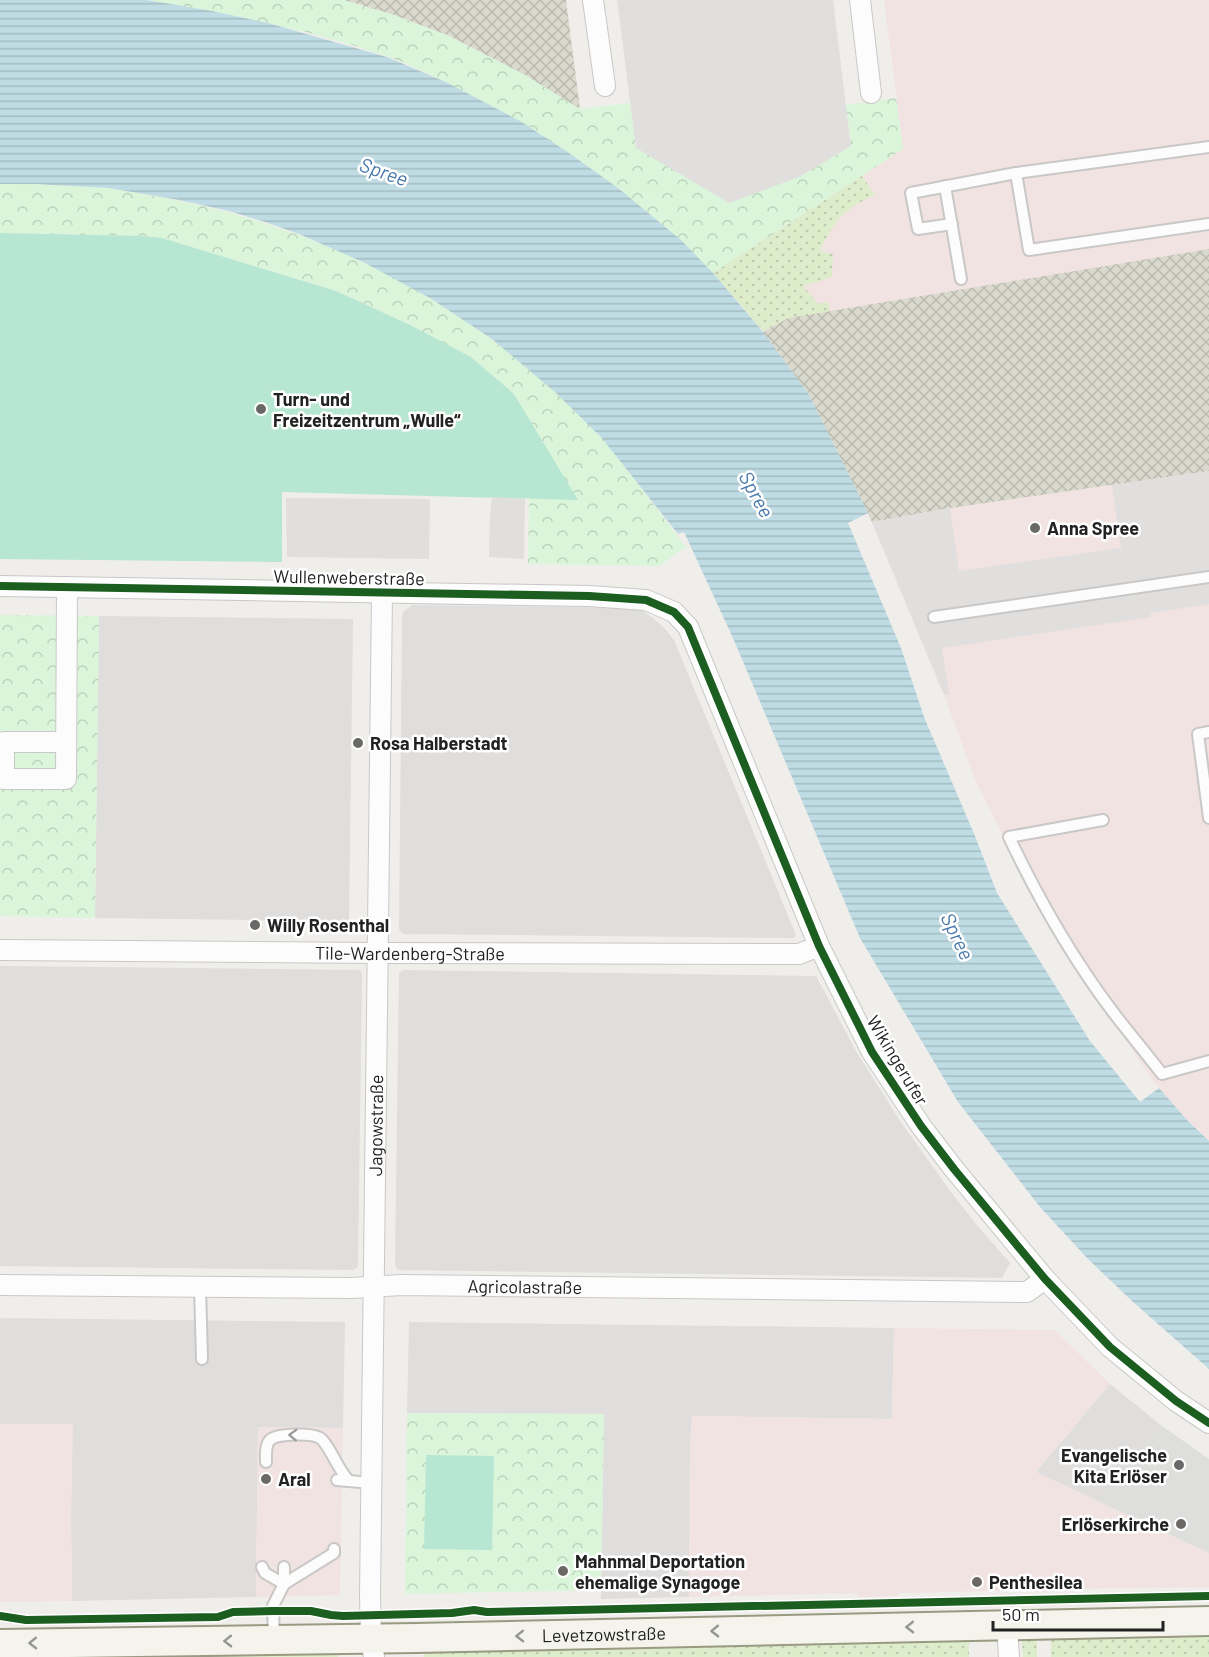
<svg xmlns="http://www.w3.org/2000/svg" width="1209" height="1657" viewBox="0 0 1209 1657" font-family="Barlow,sans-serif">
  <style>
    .residential { fill: #dfdedc }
    .commercial { fill: #f1e3e1 }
    .religious { fill: #dededc }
    .construction { fill: url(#construction-cross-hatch) }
    .grass { fill: url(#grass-dots) }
    .park { fill: url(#park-crowns) }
    .pitch { fill: #b7e6d2 }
    .parking { fill: #e0dfde }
    .water { fill: url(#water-rules) }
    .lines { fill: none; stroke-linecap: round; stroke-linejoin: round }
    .lane-casing { stroke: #c9c8c7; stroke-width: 14 }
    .street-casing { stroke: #c9c8c7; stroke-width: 22 }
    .secondary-casing { stroke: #999a82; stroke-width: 32 }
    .lane { stroke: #fdfcfc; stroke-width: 10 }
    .street { stroke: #fdfcfc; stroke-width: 20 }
    .secondary { stroke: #f4f4ed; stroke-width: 28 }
    .cycleway-casing { stroke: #fff; stroke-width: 11 }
    .cycleway { stroke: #1b5e20; stroke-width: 8 }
    .oneway { stroke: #9a9a9a }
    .oneway2 { stroke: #969692 }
    .poi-dot { fill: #6a6968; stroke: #fff; stroke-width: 2 }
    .labels { text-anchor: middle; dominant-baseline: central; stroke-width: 5; stroke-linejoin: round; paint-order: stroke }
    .poi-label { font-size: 18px; font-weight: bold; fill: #222; stroke: #fff; text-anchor: start }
    .street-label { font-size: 18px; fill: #222; stroke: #fff }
    .water-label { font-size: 20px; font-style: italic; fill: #4a7aab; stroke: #fff }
  </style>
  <defs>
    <pattern id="construction-cross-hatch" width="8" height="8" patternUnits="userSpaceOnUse" patternTransform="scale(1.5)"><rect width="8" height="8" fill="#d9d9cd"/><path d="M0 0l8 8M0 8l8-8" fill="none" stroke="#babab0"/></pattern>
    <pattern id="grass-dots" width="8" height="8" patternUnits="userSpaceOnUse" patternTransform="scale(1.5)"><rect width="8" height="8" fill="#ddeccb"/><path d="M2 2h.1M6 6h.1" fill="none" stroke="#bdcaae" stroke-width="1.8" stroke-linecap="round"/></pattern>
    <pattern id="park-crowns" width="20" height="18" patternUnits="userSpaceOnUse" patternTransform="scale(1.5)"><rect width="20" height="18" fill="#daf5da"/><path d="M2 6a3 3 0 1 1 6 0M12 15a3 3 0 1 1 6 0" fill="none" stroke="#bbd2bb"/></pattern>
    <pattern id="water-rules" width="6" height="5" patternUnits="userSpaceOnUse" patternTransform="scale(1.5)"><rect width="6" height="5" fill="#bfdbe3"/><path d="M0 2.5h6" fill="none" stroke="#a4bcc2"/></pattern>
  </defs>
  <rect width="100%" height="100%" fill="#f0eeeb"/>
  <g class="residential">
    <path d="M412 605 633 608 643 611 654 619 666 630 674 640 796 935 794 938 403 934 399 929 402 620 403 612Z"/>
    <path d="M99 616 353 619 349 921 95 918Z"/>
    <path d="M0 966 360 970 362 974 358 1267 353 1270 0 1266Z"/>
    <path d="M403 970 816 976 856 1051 900 1121 951 1192 976 1224 1010 1263 1002 1278 398 1270 395 1265 399 973Z"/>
    <path d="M0 1318 345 1322 343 1428 258 1427 256 1597 72 1601 71 1519 72 1424H0Z"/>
    <path d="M409 1322 894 1328 892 1419 692 1416 690 1449 689 1597 601 1599 604 1414 407 1413Z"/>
    <path d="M1110 1384 1162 1426 1102 1503 1036 1472Z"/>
  </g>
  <g class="commercial">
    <path d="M884 0H1209V1141L1187 1120 1153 1081 1040 910 976 782 944 695 868 513 808 393 763 331 713 273 903 149Z"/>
    <path d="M894 1328 1055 1330 1110 1384 1036 1472 1209 1553V1587L1073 1589 1072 1592H1032L1031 1590 899 1593 898 1596 859 1597 858 1593 689 1597 690 1449 692 1416 892 1419Z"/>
    <path d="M0 1424H73L71 1519 72 1601 0 1602Z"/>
    <path d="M258 1427 343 1428 340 1595 256 1597Z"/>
  </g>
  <path class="religious" d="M1162 1426 1209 1459V1553L1102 1503Z"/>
  <g class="construction">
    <path d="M344 0H566L580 109 525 75 447 35 391 14Z"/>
    <path d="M1209 249V471L950 508 872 522 808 393 763 332 788 318Z"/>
  </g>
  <g class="grass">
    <path d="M862 176 875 195C846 207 832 223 820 251L833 254 832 277 803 286 818 304 828 302 830 311 788 318 763 331 713 273Z"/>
    <path d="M1209 1632V1657H1051V1635Z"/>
    <path d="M1037 1636V1657H1023L1022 1642 1025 1638Z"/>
    <path d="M966 1639 969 1641V1657H424V1649Z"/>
    <path d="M337 1650 338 1657H65Z"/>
  </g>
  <g class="park">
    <path d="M147 0H344L391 14 447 35 525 75 580 109 630 103 636 148 799 177 851 146 846 105 896 98 903 149 713 273C643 202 564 144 476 98 447 83 417 67 386 56 308 29 228 14 147 0Z"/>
    <path d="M0 184C36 184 73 184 109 188 124 190 139 193 153 196 323 224 483 310 600 436 610 446 617 457 626 468 646 494 666 521 686 547L659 566 528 564 529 498 577 499 514 394 471 357 410 325 336 291 162 238 142 236 0 233Z"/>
    <path d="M0 615 99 616 95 918 0 916Z"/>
    <path d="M407 1413 604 1414 601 1590 405 1594Z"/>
  </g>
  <g class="pitch">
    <path d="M0 233 142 236 162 238 336 291 410 325 471 357 514 394 578 500 282 492V562L0 559Z"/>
    <path d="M426 1455 494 1456 492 1550 424 1549Z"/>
  </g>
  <g class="parking">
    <path d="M617 0H833L851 146 799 177 729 203 636 148Z"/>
    <path d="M1209 471V604L1151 613V617L942 648 949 694 944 695 872 522 950 508 959 571 1121 548 1112 485Z"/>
    <path d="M492 497 525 499 524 559 489 557 490 513Z"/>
    <path d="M286 498 430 499 429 559 287 557Z"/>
    <path d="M114 717 204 718 205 768 113 767Z"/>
    <path d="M624 728 633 744 632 753 642 767 647 780 645 796 590 797V814H594V862H557V796L590 797 601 744Z"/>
    <path d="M685 840 712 904 705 916 669 905 650 849 674 856Z"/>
    <path d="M754 990 755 1070 773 1104 748 1116 732 1099 731 1013 744 998V991Z"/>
    <path d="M618 1069 704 1072 702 1102 617 1099Z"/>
  </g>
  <path class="water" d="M0 0H147L212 11 268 23 387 57 448 83 520 121 569 153 618 188 681 240 713 273 763 332 808 393 868 513 848 523 901 648 924 717 975 836 997 893 1090 1041 1140 1102 1159 1088 1187 1120 1209 1141V1369L1132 1301 1087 1258 1040 1207 958 1102 860 938 733 638 684 532 678 534 601 437 555 392 492 339 430 298 363 262 299 234 265 222 229 211 179 200 109 188 35 184H0Z"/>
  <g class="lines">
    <defs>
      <g id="lane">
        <path d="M1016 173 1029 250 1209 224"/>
        <path d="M945 186 961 279"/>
        <path d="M952 224 918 229 911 193 1016 173 1209 147"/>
        <path d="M934 617 1209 577"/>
        <path d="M1209 732 1198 734 1209 818"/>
        <path d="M1103 820 1009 837C1038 898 1073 959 1113 1012 1129 1033 1146 1053 1162 1074L1209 1061"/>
        <path d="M200 1287 202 1359"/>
        <path d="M266 1462C266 1455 265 1445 270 1440 277 1433 312 1433 320 1438 329 1444 338 1470 349 1481"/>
        <path d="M337 1480 372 1483"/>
        <path d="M262 1567 265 1573 284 1584 334 1553V1549"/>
        <path d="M274 1639 273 1606 284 1584V1567"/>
      </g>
      <g id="street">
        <path d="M593 0 605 86"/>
        <path d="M860 0 871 93"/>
        <path d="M0 586 589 596 646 600 674 612 688 627 819 946 872 1052 921 1126 954 1169 1045 1279 1110 1347 1176 1401 1209 1423"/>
        <path d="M66 742H4V779H66L67 587"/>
        <path id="s1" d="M0 950 378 953 799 954 819 946"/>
        <path id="s2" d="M0 1285 351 1288 401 1285 1027 1292 1045 1279"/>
        <path d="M1007 1625 1009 1657"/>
        <path id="s3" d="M374 1657 371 1639 370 1596 382 593"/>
      </g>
      <g id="secondary">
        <path id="s4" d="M0 1644 416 1638 1209 1621"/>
      </g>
    </defs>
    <use href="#lane" class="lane-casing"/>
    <use href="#street" class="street-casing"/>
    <use href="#secondary" class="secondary-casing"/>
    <use href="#lane" class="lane"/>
    <use href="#street" class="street"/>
    <use href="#secondary" class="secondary"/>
    <defs>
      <g id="cycleway">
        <path d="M0 586 589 596 646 600 674 612 688 627 819 946 872 1052 921 1126 954 1169 1045 1279 1110 1347 1176 1401 1209 1423"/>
        <path d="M0 1616 26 1620 218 1617 233 1612 273 1611H311L331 1615 343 1616 452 1613 474 1610 487 1612 1209 1596"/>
      </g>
    </defs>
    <use href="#cycleway" class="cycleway-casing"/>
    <use href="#cycleway" class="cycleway"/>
  </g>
  <defs><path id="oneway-chevron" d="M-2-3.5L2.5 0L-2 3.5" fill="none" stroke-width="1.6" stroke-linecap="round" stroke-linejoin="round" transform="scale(1.5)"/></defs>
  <use class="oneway" href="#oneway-chevron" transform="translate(293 1435) rotate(-178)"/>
  <g class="oneway2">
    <use href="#oneway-chevron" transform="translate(910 1627) rotate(179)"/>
    <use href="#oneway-chevron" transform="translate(715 1631) rotate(179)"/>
    <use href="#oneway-chevron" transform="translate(520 1636) rotate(179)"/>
    <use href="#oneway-chevron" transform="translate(228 1641) rotate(179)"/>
    <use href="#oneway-chevron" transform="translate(33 1643) rotate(179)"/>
  </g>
  <g class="poi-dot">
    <circle cx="261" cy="409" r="6"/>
    <circle cx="1035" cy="528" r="6"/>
    <circle cx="358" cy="743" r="6"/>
    <circle cx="255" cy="925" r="6"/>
    <circle cx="1179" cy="1465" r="6"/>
    <circle cx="266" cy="1479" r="6"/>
    <circle cx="1181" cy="1524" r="6"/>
    <circle cx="563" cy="1571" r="6"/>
    <circle cx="977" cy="1582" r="6"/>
  </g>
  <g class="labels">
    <g class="poi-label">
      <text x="273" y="399">Turn- und<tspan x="273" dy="21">Freizeitzentrum „Wulle“</tspan></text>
      <text x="1047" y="528">Anna Spree</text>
      <text x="370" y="743">Rosa Halberstadt</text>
      <text x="267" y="925">Willy Rosenthal</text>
      <text x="1167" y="1455" text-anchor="end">Evangelische<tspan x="1167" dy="21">Kita Erlöser</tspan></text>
      <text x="278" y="1479">Aral</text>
      <text x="1169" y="1524" text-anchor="end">Erlöserkirche</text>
      <text x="575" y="1561">Mahnmal Deportation<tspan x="575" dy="21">ehemalige Synagoge</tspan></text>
      <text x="989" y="1582">Penthesilea</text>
    </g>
    <g class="street-label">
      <text transform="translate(349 577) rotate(1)">Wullenweberstraße</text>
      <text stroke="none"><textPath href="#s1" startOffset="410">Tile-Wardenberg-Straße</textPath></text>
      <text transform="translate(898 1060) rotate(59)">Wikingerufer</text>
      <text stroke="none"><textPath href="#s3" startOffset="532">Jagowstraße</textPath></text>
      <text stroke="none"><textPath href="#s2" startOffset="525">Agricolastraße</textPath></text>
      <text stroke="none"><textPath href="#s4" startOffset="604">Levetzowstraße</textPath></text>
    </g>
    <g class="water-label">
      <text transform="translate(384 171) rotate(19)">Spree</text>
      <text transform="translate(757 494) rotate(61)">Spree</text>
      <text transform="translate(958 936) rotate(64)">Spree</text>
    </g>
  </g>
  <path d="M993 1621v9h170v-9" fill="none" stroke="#222222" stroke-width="3"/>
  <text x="1002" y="1621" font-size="18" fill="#222222" stroke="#ffffff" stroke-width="4.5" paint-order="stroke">50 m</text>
</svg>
